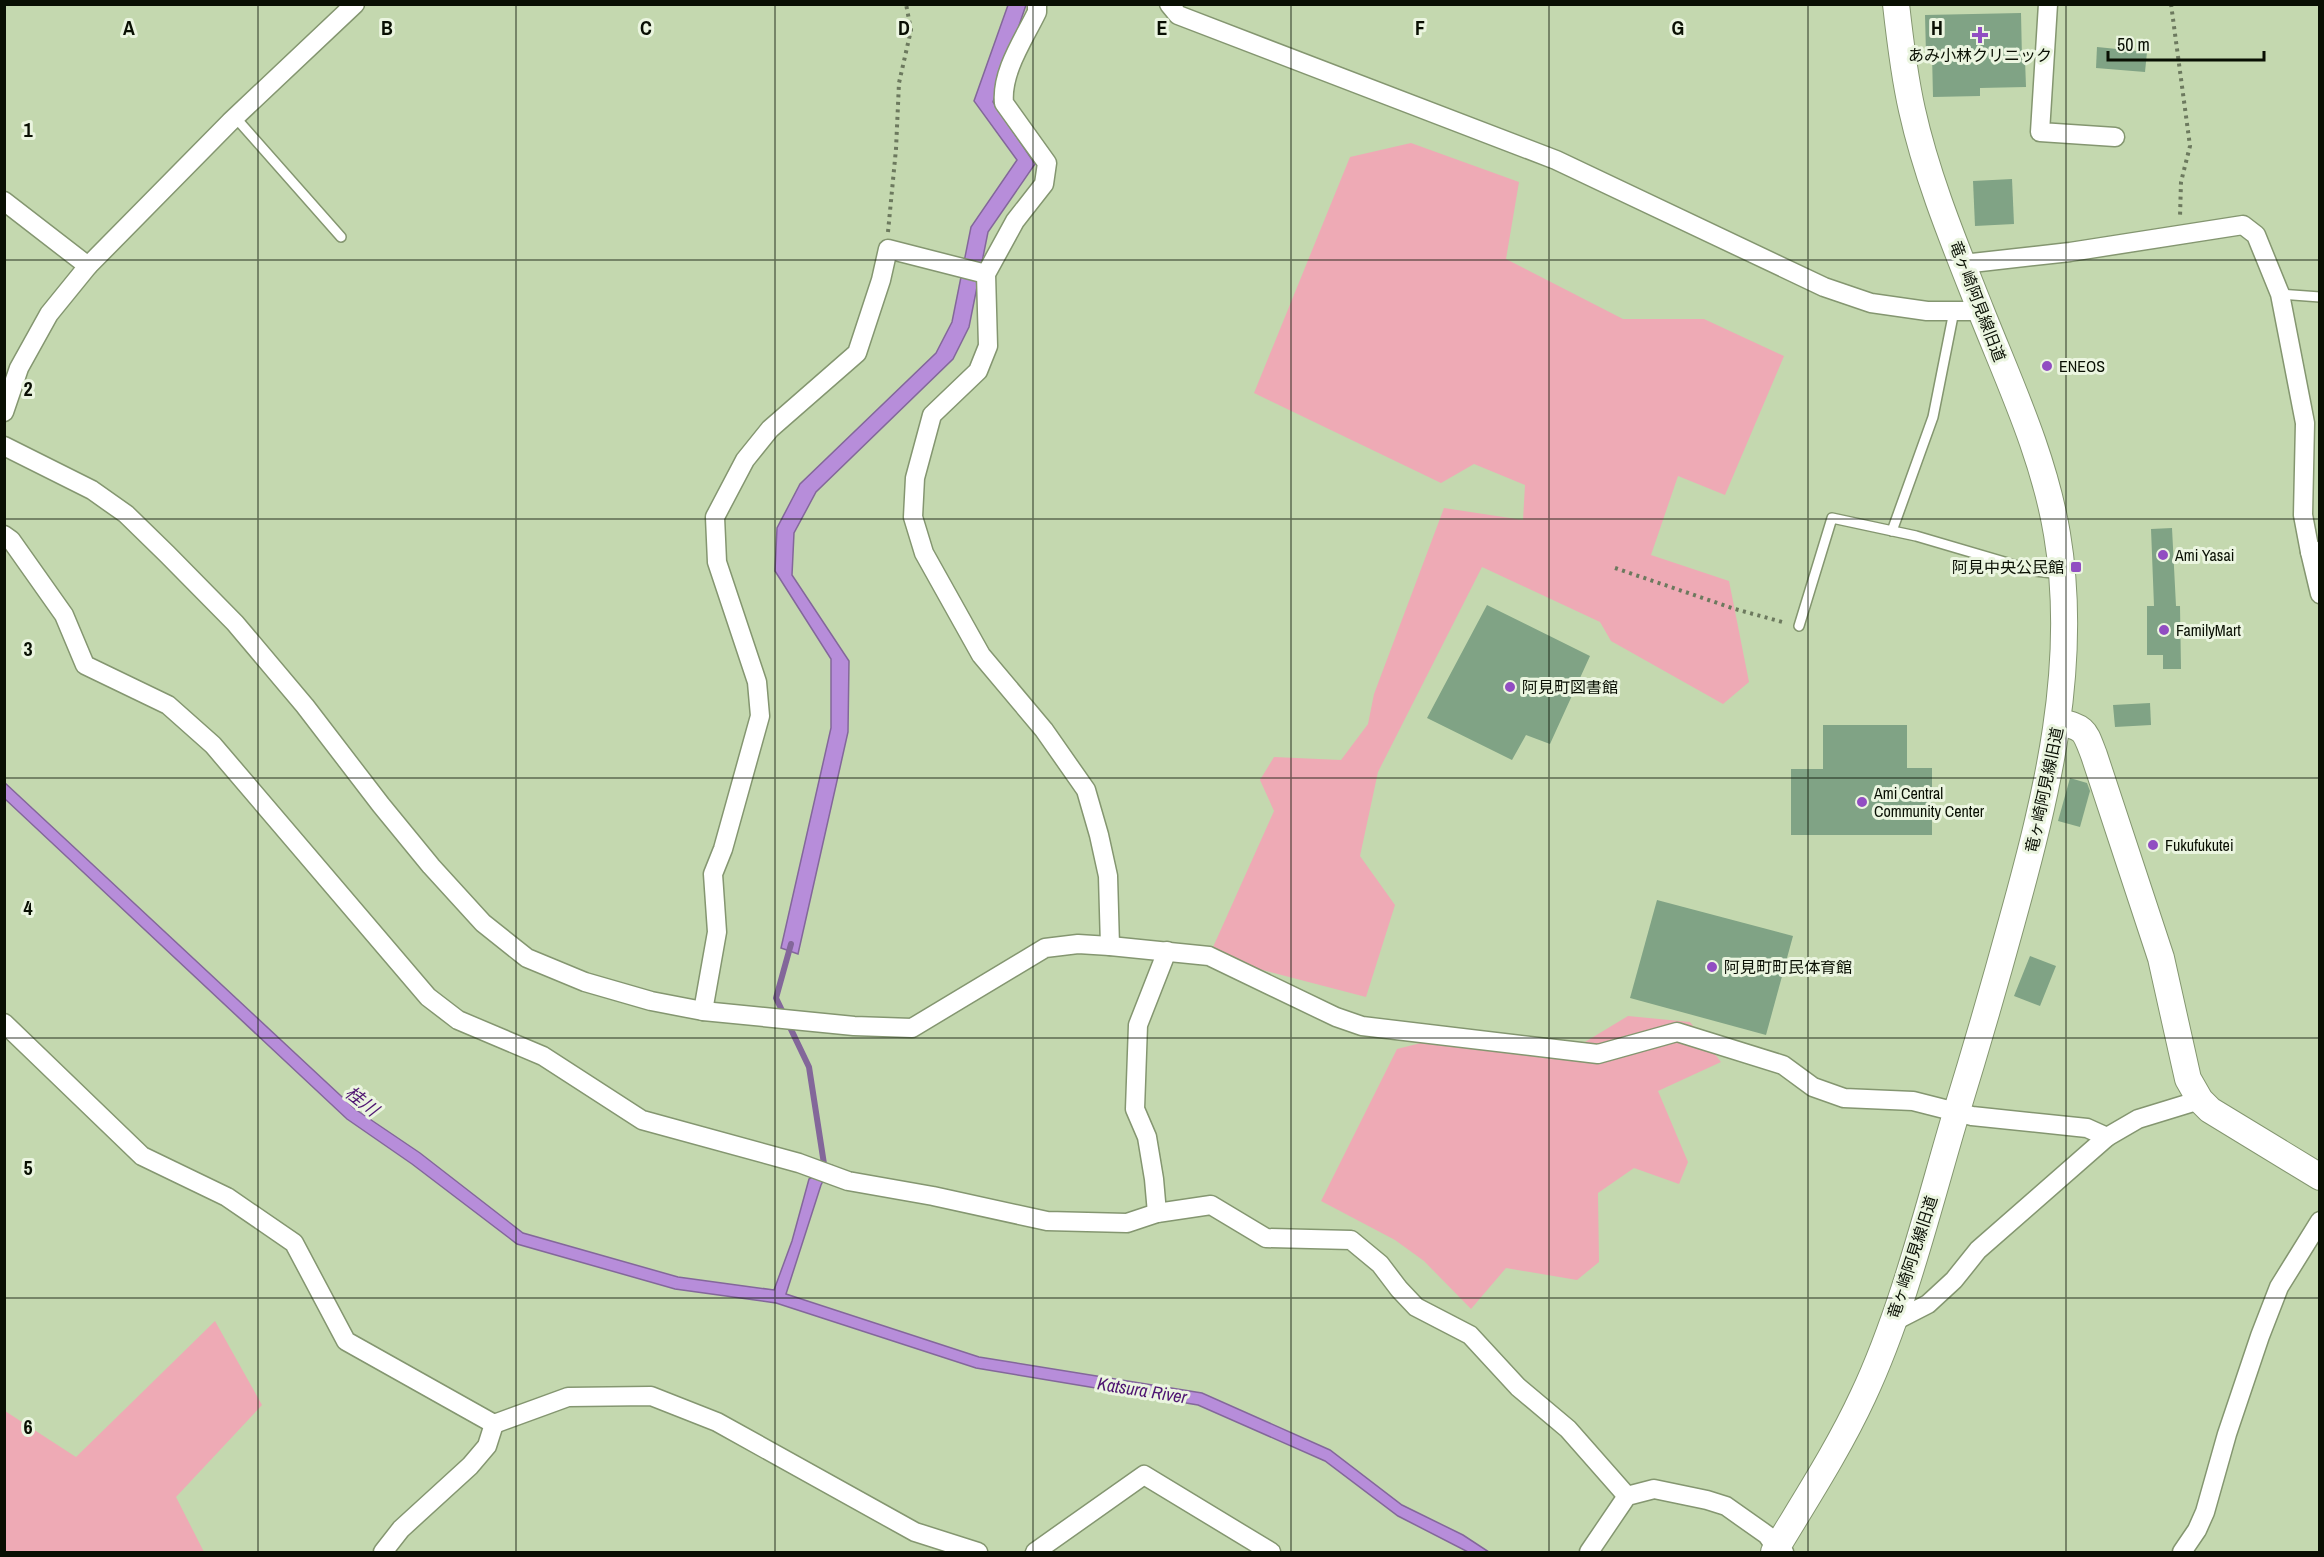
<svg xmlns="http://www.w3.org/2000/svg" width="2324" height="1557" viewBox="0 0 2324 1557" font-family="'Archivo Narrow','Noto Sans JP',sans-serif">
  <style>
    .green { fill: #eeaab5 }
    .water { fill: #b78dda; stroke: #83679a; stroke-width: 1.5 }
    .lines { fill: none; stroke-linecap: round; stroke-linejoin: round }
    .stream { stroke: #83679a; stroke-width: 6 }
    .building { fill: #80a385 }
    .lane-casing { stroke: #849670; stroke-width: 12 }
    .street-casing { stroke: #849670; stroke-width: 21 }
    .secondary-casing { stroke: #849670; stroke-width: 28 }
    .path { stroke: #6c795e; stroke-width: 4; stroke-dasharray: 3 4.5; stroke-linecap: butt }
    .lane { stroke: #fff; stroke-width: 9 }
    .street { stroke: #fff; stroke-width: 18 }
    .secondary { stroke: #fff; stroke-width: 26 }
    .grid { fill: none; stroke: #090f03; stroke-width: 1.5; stroke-opacity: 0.55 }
    .poi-dot { fill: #914dc2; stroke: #ebf5e0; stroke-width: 2 }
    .labels { text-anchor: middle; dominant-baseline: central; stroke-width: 6; stroke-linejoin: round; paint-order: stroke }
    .poi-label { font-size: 16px; fill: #090f03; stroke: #ebf5e0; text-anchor: start }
    .street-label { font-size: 16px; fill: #090f03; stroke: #ebf5e0 }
    .water-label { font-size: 18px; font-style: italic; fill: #4e1471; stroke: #ebf5e0 }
    .grid-label { font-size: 20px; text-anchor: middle; font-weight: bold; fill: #090f03; stroke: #ebf5e0; stroke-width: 6; stroke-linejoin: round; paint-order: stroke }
  </style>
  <rect width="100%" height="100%" fill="#c4d8af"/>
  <g class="green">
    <path d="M1411 143 1519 182 1506 259 1623 319H1704L1784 356 1725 495 1678 476 1651 555 1729 581 1749 682 1723 704 1611 641 1600 622 1482 567 1378 772 1360 856 1395 905 1366 997 1209 956 1274 811 1260 780 1274 757 1341 760 1368 724 1374 694 1444 508 1523 520 1525 485 1474 464 1441 483 1254 393 1350 157Z"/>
    <path d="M1628 1016 1690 1022 1721 1062 1658 1091 1688 1162 1679 1184 1634 1168 1598 1193 1599 1262 1577 1280 1506 1268 1471 1309 1424 1261 1395 1240 1321 1201 1397 1049 1465 1032 1575 1048Z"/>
    <path d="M215 1321 262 1405 176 1497 204 1552H5V1411L76 1457Z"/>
  </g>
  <g class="water">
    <path d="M1008 5H1026L993 102 1035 164 988 232 969 327 953 359 816 492 794 533 792 575 849 661 848 732 798 954 781 948 831 728V659L775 571 777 528 800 484 936 353 952 322 971 227 1017 160 974 101Z"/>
    <path d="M4 782 355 1109 420 1153 523 1233 678 1277 774 1290 792 1241 809 1179 831 1166 821 1185 786 1294 979 1357 1202 1393 1330 1450 1402 1505 1463 1535 1489 1552H1468L1398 1516 1325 1461 1198 1405 976 1368 776 1303 675 1289 517 1244 412 1164 347 1119 5 799Z"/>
  </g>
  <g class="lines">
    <path class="stream" d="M791 944 776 998 809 1067 824 1164 822 1169"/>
  </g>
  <g class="building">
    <path d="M2021 13 2022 59H2025L2026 87 1980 88V96L1933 97 1932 54H1926L1925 15Z"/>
    <path d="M2097 47 2147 52 2145 72 2096 68Z"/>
    <path d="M2012 179 2014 224 1975 226 1973 181Z"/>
    <path d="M2172 528 2176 606H2180L2181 669H2163V655H2147V606H2154L2151 529Z"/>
    <path d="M1487 605 1590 656 1550 744 1526 735 1512 760 1427 718Z"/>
    <path d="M2150 703 2151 725 2115 727 2113 705Z"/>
    <path d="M1823 725H1907V768H1932V835H1791V769H1823Z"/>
    <path d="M2070 778 2087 783 2090 791 2080 827 2058 821Z"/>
    <path d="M1657 900 1793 936 1766 1035 1630 998Z"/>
    <path d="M2030 956 2056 966 2040 1006 2014 996Z"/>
  </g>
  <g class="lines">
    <defs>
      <g id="lane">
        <path d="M235 117 341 237"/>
        <path d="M2280 294 2320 297"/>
        <path d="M1892 531 1933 417 1954 311"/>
        <path d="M1799 626 1832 518 1916 536 2035 571 2061 574"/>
      </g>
      <g id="street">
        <path d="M1037 4V12C1024 39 1001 72 1004 103L1047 163 1044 184 1015 221 986 274 988 346 978 371 932 415 915 478 913 517 924 553 981 655 1044 730 1086 790 1099 835 1108 876 1110 946"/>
        <path d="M1169 4 1178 15 1556 160 1824 287 1871 303 1927 311H1981"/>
        <path d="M2048 4 2040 132 2115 137"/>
        <path d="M4 201 88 266"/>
        <path d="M1963 264 2070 252 2243 225 2256 235 2280 294 2305 423 2303 515 2310 552 2320 551"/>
        <path d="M4 412 19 368 49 314 88 266 230 122 355 4"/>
        <path d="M4 446 92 490 126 514 167 554 235 623 305 706 381 805 431 866 483 923 527 958 585 982 651 1001 703 1011 854 1026 912 1028 1045 948 1078 944 1110 946 1209 956 1336 1017 1362 1026 1598 1054 1677 1032 1783 1065 1813 1087 1844 1098 1913 1101 1972 1116 2087 1128 2107 1137"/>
        <path d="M4 535 11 540 64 615 85 665 168 705 213 745 428 997 458 1020 543 1056 642 1120 799 1163 848 1181 933 1196 1047 1221 1127 1223 1157 1213 1211 1205 1266 1238 1351 1240 1380 1264 1399 1289 1416 1307 1470 1335 1518 1387 1568 1429 1627 1496"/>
        <path d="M2310 552 2320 594"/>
        <path d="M703 1011 717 932 713 874 723 849 760 716 757 682 717 562 715 517 745 460 770 429 857 353 881 280 888 249 986 274"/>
        <path d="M4 1023 142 1156 227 1197 294 1243 346 1341 494 1424 568 1397 651 1396 717 1422 915 1532 978 1552"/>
        <path d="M1157 1213 1154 1179 1147 1137 1135 1109 1138 1025 1167 951"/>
        <path d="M1891 1323 1928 1304 1954 1280 1978 1250 2107 1137 2138 1119 2200 1100"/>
        <path d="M383 1552 401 1529 470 1466 487 1446 494 1424"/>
        <path d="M1035 1552 1144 1475 1271 1552"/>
        <path d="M1589 1552 1627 1496 1654 1489 1707 1500 1726 1506 1767 1535 1776 1548 1784 1552"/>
        <path d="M2182 1552 2197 1530 2205 1512 2227 1434 2260 1336 2279 1287 2320 1221"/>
      </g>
      <g id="secondary">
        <path d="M2058 721C2086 729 2084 729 2094 755L2161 958 2188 1079 2200 1100 2210 1110 2320 1177"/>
        <path d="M1774 1552C1804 1502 1838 1450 1863 1396 1903 1311 1928 1208 1955 1117 1975 1052 1994 987 2012 921 2047 795 2079 665 2057 534 2044 456 2010 384 1981 311 1955 245 1927 178 1912 110 1904 75 1900 40 1896 4"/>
      </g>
    </defs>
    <use href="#lane" class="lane-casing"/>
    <use href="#street" class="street-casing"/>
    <use href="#secondary" class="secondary-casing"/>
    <g class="path">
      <path d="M2171 4 2190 146 2181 182 2180 217"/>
      <path d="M888 232 896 149 899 83 911 30 906 4"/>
      <path d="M1615 568 1735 609 1786 623"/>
    </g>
    <use href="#lane" class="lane"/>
    <use href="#street" class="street"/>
    <use href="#secondary" class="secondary"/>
  </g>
  <path class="grid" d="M258 4V1552M516 4V1552M775 4V1552M1033 4V1552M1291 4V1552M1549 4V1552M1808 4V1552M2066 4V1552M4 260H2320M4 519H2320M4 778H2320M4 1038H2320M4 1298H2320"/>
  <g class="poi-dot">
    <path d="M1977 26h6v6h6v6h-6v6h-6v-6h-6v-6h6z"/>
    <circle cx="2047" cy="366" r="6"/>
    <circle cx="2163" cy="555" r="6"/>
    <rect x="2070" y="561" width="12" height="12" rx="3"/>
    <circle cx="2164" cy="630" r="6"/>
    <circle cx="1510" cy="687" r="6"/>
    <circle cx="1862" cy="802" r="6"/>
    <circle cx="2153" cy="845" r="6"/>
    <circle cx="1712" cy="967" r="6"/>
  </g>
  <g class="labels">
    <g class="poi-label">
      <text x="1980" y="55" text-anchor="middle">あみ小林クリニック</text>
      <text x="2059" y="366">ENEOS</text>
      <text x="2175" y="555">Ami Yasai</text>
      <text x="2064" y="567" text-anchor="end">阿見中央公民館</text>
      <text x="2176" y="630">FamilyMart</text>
      <text x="1522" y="687">阿見町図書館</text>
      <text x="1874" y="793">Ami Central<tspan x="1874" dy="18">Community Center</tspan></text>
      <text x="2165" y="845">Fukufukutei</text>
      <text x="1724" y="967">阿見町町民体育館</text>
    </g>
    <g class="street-label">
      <text transform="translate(1978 301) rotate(69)">竜ヶ崎阿見線旧道</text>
      <text transform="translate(2044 790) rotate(-78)">竜ヶ崎阿見線旧道</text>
      <text transform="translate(1912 1257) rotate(-72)">竜ヶ崎阿見線旧道</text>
    </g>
    <g class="water-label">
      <text transform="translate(362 1101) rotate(38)">桂川</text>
      <text transform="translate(1142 1390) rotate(9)">Katsura River</text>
    </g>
  </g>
  <g class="grid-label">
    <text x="129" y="35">A</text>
    <text x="387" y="35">B</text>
    <text x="646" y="35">C</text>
    <text x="904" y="35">D</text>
    <text x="1162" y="35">E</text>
    <text x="1420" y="35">F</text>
    <text x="1678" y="35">G</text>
    <text x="1937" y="35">H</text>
    <text x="28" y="137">1</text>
    <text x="28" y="396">2</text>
    <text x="28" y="656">3</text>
    <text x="28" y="915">4</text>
    <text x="28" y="1175">5</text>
    <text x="28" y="1434">6</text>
  </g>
  <rect width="2324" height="1557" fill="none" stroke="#090f03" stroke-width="12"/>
  <path d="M2108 51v9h156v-9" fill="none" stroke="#090f03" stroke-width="3"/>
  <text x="2117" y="51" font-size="18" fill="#090f03" stroke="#ebf5e0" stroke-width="4.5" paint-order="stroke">50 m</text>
</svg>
